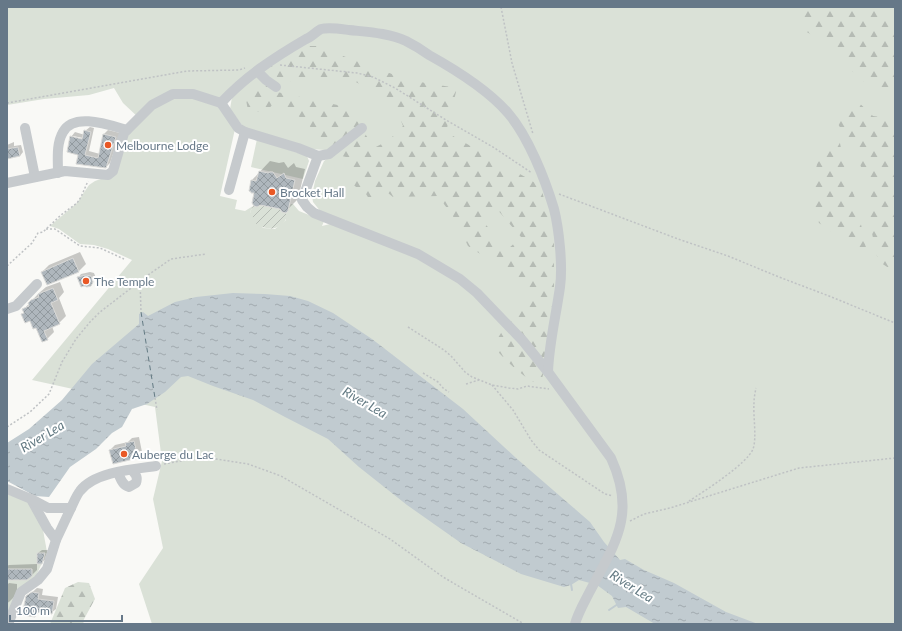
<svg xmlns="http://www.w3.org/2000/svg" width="902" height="631" viewBox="0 0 902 631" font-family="Lato,sans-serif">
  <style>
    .green { fill: #dae1d7; fill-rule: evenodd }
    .forest { fill: url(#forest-firs); fill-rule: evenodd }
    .garden { fill: url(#garden-furrows) }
    .water { fill: url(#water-ripples) }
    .shadow { fill: #0003; fill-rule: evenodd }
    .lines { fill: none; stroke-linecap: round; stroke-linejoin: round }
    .stream { stroke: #c1cbd0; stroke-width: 2 }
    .ferry { stroke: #637a83; stroke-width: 1; stroke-dasharray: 5 4; stroke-linecap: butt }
    .building { fill: url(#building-cross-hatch); stroke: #dadad8 }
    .path { stroke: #bfc2c4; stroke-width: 1.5; stroke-dasharray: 2 2; stroke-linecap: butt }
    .minor { stroke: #c6cacd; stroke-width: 10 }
    .poi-dot { fill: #e95825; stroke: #fff; stroke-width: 1.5 }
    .labels { text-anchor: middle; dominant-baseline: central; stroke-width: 4; stroke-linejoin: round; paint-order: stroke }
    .poi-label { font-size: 12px; fill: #667888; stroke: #fff; text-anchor: start }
    .water-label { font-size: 13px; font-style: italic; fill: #637a83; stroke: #fff }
  </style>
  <defs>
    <pattern id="forest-firs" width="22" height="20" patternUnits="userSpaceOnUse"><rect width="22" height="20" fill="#dae1d7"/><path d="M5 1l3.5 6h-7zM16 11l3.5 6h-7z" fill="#b5bbb4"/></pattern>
    <pattern id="garden-furrows" width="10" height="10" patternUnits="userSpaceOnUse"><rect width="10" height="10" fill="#dae1d7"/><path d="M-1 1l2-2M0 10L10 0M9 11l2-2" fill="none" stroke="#b5bbb4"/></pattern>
    <pattern id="water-ripples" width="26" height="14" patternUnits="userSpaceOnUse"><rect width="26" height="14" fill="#c1cbd0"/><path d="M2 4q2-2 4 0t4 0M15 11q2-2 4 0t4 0" fill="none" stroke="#a1aaaf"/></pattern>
    <pattern id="building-cross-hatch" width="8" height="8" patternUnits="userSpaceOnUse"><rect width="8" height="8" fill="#afb7bd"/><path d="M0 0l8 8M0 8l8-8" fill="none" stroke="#929a9f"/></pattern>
  </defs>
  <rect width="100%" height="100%" fill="#f9f9f6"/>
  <g class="green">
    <path d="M7 7H895V624H152L139 584 163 548 153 499 162 461 155 407 32 380 132 260 108 249 94 245 80 244 59 229 50 226 77 203 89 185 95 181 115 174 129 131 140 119 123 103 114 88 89 95 44 99 7 105ZM232 97 230 109 244 128 309 149 325 150 333 154 324 161 315 181 312 196 313 202 321 212 464 278 334 223 322 226 324 221 299 211 293 204H291L286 213V220L275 229 263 228 250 212 253 206 245 211 235 209 237 200 220 196 235 129 220 108Z"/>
    <path d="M257 139 307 156 309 161 303 179 251 167Z"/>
    <path d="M7 494 29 502 43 530 47 552 36 576 7 621Z"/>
  </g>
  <g class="forest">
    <path d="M794 7H885L895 26V86L888 90 860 80 829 45 805 31 800 14Z"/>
    <path d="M302 46H316L392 74 420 82 457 88 446 132 541 186 554 243V307L546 364 508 323 536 296 505 270 468 246 455 219 438 196 393 197 388 193 371 202 366 194 352 184 355 170 346 157 333 154 329 144 318 135 302 118 273 104 265 113 248 110 246 100 255 76 266 86 277 77 269 68ZM323 78 354 81 381 96 398 113 403 126 389 140 374 148 356 119 342 106 277 92 276 87C286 79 310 79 323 78ZM496 208 521 237 507 250 482 220Z"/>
    <path d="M854 98 873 116 895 119V272L878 261 867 210 872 191 852 147 838 124 842 114Z"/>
    <path d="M839 138 845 169 856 201 868 257 819 223 811 204 817 163Z"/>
    <path d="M506 325 544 372 541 381 533 382C518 372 505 360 493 346Z"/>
    <path d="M78 582 89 583 95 599 83 621 84 624H50L65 588Z"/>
  </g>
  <path class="garden" d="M260 205 280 209 282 212 286 213V219C279 231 268 230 257 225L250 212 253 206 257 207Z"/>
  <path class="water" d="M233 293 265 294 290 296 308 301 333 313 372 339 463 409 516 458 590 522 604 542 620 560 625 559 644 570 674 583 726 612 758 624H655L626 607 618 608 612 596 597 585 579 580 571 585 564 587 521 574 461 543 407 505 359 467 328 439 285 417 253 400 213 386 188 376 181 377 165 392 147 404 132 409 122 427 112 433 96 449 70 467 49 497 35 496 7 481V443L29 429 62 400 92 364 139 324V314L143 312 148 316 175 302 196 297Z"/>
  <g class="shadow">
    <path d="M90 127 94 128 89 151 100 154 104 134 108 130 120 133 110 163 106 167 80 154 71 137 75 132 85 135V131ZM73 136 88 139 87 141 73 138Z"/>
    <path d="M14 142V146L21 145 23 152 20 156 7 158V145Z"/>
    <path d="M270 161 279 163 284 162 288 168 294 163 296 167 305 169 298 199 285 212 281 208 260 204 255 193 252 180Z"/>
    <path d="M80 252 86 264 79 271 47 284 42 272 49 265Z"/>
    <path d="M90 272 94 273 96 278 90 285 78 278 81 274Z"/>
    <path d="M60 282 64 292 59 298 66 316 59 323 52 326 54 332 47 339 31 320 22 315 25 312 24 309 39 293 46 287Z"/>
    <path d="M139 437 142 452 137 457 110 450 115 445 128 442 132 438Z"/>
    <path d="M42 550H48L45 560 41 563H38V553Z"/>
    <path d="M37 564V570L32 575 7 579V566L9 565Z"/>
    <path d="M9 583 17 584V591L14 597 9 602 7 603V585Z"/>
    <path d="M37 588 43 589 42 595 58 597 56 609 51 613 40 611 35 616 27 597Z"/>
  </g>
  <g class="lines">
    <g class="stream">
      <path d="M571 584 572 590"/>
      <path d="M609 610 618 604"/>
    </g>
    <path class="ferry" d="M141 312 155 398"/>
  </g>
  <g class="building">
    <path d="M84 130 91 132 85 155 98 158 103 134 116 137 106 168 76 164 78 155 67 152 70 136 82 139Z"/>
    <path d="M18 147 20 156 7 159V149Z"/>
    <path d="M259 171 268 173 270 172H273L277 178 284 173 286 178 295 180 288 211 286 213 282 212 280 209 260 205 257 207 254 206 252 203 254 193H251V192L249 191 251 180 256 181Z"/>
    <path d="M73 258 79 272 47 285 41 272Z"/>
    <path d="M86 275 91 276 93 282 91 286 87 287 84 286 81 287 77 277Z"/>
    <path d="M53 288 58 300 51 303 60 324 44 331 48 340 42 342 36 328 33 329 30 321 25 323 21 314 24 313 22 309 29 306 28 303 31 300 39 297 38 294Z"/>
    <path d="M134 441 138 458 113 464 109 450 126 446 125 443Z"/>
    <path d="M37 553H45L42 564H37Z"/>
    <path d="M7 569H32V576L27 580H7Z"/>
    <path d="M32 592 39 593 38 599 54 601 52 614 36 612 35 617 22 615 26 596Z"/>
  </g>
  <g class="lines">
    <g class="path">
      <path d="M501 7 512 63 533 134"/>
      <path d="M280 65 357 73 373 77 395 88 446 120 493 147 532 173"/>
      <path d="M7 103 187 71 239 70 245 68"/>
      <path d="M559 194 678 239 728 256 779 277 829 296 895 323"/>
      <path d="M46 229H55L80 246 100 248 124 259"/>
      <path d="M7 266 32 243 38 233 43 232 61 215 77 203 81 197 88 181"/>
      <path d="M140 280 141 312"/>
      <path d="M408 327 444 350 451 356 465 372 472 377 492 385 509 388 518 389 527 386 549 389"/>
      <path d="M423 373 438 382 444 389 449 392"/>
      <path d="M466 384 479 380"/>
      <path d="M492 385 513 410 531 440 539 450 605 494 613 496"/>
      <path d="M155 398 157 410"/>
      <path d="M7 427 30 412 49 394 62 362 76 339 90 322 100 312 148 275 171 259 206 254"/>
      <path d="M164 464 186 460 216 459 248 464 281 476 390 539 443 577 524 624"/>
      <path d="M689 501C703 492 747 464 753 449 757 438 753 416 754 403 754 398 755 393 756 388"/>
      <path d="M630 521 644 514 670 508 799 468 895 458"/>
    </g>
    <g class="minor">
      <path d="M257 71 266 80 276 87"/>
      <path d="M221 103 238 128 245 132 298 148 318 156 302 200 307 207 314 213 418 254 460 279 477 293 523 341 548 372 611 458C637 515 615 543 589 593 584 603 578 613 575 624"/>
      <path d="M25 128 35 177"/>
      <path d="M318 156 329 154 362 128"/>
      <path d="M58 173C58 160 56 144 63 132 74 112 109 125 127 130"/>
      <path d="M7 183 65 171 108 175 113 171 124 133 152 105 173 94H193L221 103C246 76 275 57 306 39 311 37 317 31 321 29 329 27 341 29 349 30 367 32 389 33 406 41 414 45 422 50 429 55 456 70 488 90 508 113 528 136 545 179 554 209 559 229 563 266 560 287 556 316 549 343 548 372"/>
      <path d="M229 190 245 132"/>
      <path d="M7 309 16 306 37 284"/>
      <path d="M118 473C121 479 122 485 129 487L136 483C138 477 136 475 132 470"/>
      <path d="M7 489 31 499 47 528 56 540 47 569 38 580 21 592 8 624"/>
      <path d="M31 499 48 508H71L56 540"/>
      <path d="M71 508C74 502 76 496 80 491 94 472 134 469 156 466"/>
    </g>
  </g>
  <g class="poi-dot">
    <circle cx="108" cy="145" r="4"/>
    <circle cx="272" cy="192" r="4"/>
    <circle cx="86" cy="281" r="4"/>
    <circle cx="124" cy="454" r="4"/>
  </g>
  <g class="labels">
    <g class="poi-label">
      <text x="116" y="145">Melbourne Lodge</text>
      <text x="280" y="192">Brocket Hall</text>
      <text x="94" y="281">The Temple</text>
      <text x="132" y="454">Auberge du Lac</text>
    </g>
    <g class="water-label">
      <text transform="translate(365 402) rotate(30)">River Lea</text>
      <text transform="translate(42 436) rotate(-31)">River Lea</text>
      <text transform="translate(632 586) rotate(32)">River Lea</text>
    </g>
  </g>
  <rect width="902" height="631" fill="none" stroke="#667888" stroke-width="16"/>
  <path d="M10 615v6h112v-6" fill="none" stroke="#667888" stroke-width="2"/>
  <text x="16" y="615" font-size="12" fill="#667888" stroke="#ffffff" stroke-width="3" paint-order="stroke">100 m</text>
</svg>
